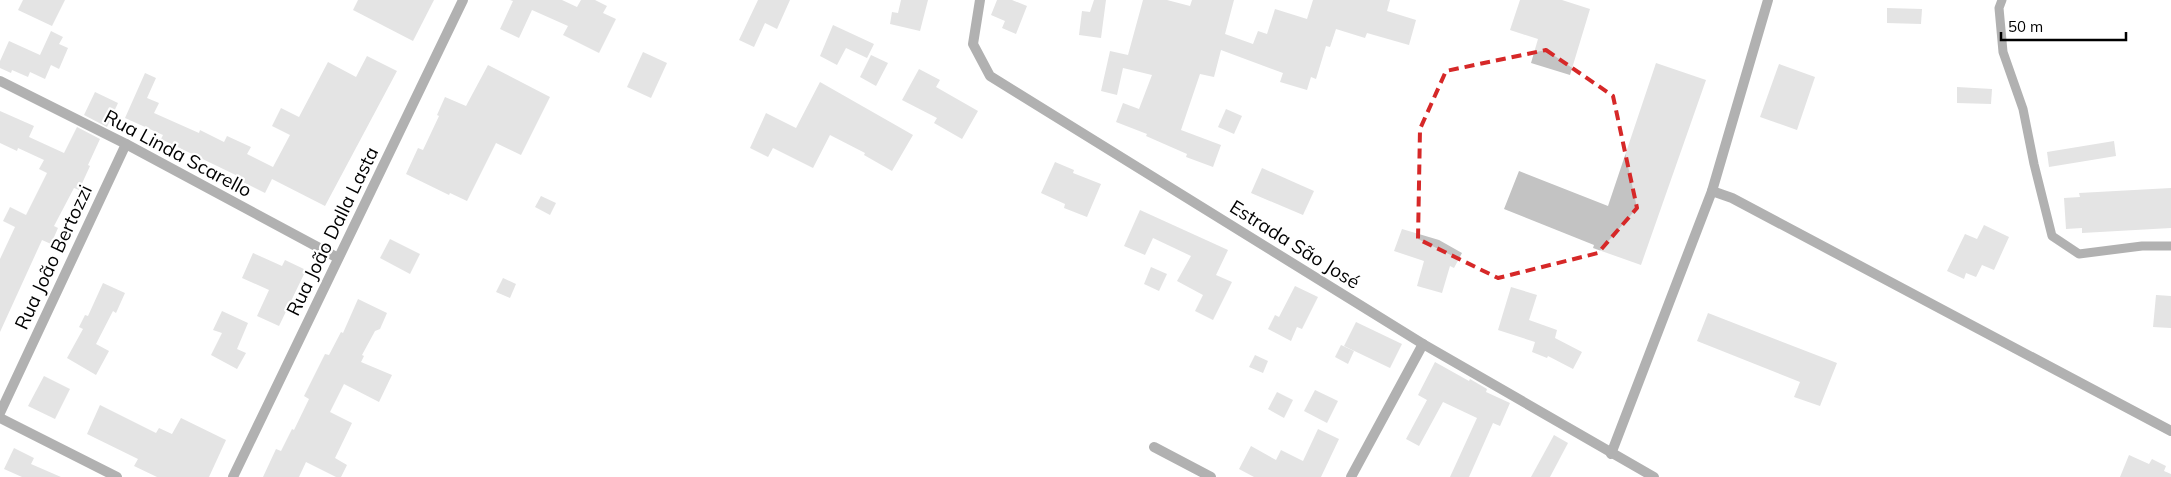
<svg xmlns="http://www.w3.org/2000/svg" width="2171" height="477" viewBox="0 0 2171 477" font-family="Mulish,sans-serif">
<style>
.building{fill:#c3c3c3}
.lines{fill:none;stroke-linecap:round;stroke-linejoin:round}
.service{stroke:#535353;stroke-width:9}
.minor{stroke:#535353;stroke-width:10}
.tertiary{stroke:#535353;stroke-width:10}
.marked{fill:none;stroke:#d62828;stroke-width:4;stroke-dasharray:10 6;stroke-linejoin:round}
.labels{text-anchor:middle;stroke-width:4.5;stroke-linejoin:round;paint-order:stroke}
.street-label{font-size:19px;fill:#000;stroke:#fff}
</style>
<rect width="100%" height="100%" fill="#fff"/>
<g class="building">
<polygon points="23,0 65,0 52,26 18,10"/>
<polygon points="358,0 434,0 413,41 353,10"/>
<polygon points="510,0 562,0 577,7 581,0 595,0 607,6 603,13 616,19 599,53 563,35 568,26 532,10 519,38 500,29 513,1"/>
<polygon points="758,0 790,0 777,29 765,23 754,47 739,40"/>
<polygon points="901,0 928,0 920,31 890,24 892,12 898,13"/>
<polygon points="997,0 1012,0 1027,6 1016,34 1002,28 1005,21 991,15"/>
<polygon points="1094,0 1106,0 1101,38 1079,35 1082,11 1090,12"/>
<polygon points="1143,0 1167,0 1190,6 1192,0 1234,0 1225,34 1253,44 1258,31 1267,34 1275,9 1307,19 1313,0 1390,0 1387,11 1416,20 1409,45 1367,33 1365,38 1336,29 1330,47 1326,46 1316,79 1311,77 1307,90 1280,82 1283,73 1221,50 1214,77 1200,74 1181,130 1221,145 1213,167 1186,157 1187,154 1146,136 1147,134 1116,122 1123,103 1139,109 1152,75 1123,68 1117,95 1101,91 1110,51 1128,55"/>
<polygon points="1520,0 1562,0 1590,9 1570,75 1531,63 1538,39 1510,30"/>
<polygon points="1887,8 1922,9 1921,24 1887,23"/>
<polygon points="833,25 874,44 867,58 846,48 837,65 820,56"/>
<polygon points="51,31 63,37 59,44 68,48 59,69 51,65 45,79 30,72 28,77 12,70 11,73 0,68 0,61 9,41 40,55"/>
<polygon points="643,52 667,63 651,98 627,87"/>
<polygon points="871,55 888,63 876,86 860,77"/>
<polygon points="367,56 397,71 325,206 272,179 265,193 243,182 244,179 161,139 163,135 125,118 145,73 156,78 147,98 159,103 154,113 199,133 200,130 224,142 227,136 251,147 247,154 273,167 290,135 272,126 281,108 299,117 328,62 356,77"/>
<polygon points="1656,63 1706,80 1641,265 1593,248 1594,245 1504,209 1519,171 1608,206"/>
<polygon points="1779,64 1815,77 1797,130 1760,117"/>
<polygon points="488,65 550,97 521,155 496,143 467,201 450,193 449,195 406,174 418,148 423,150 439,116 437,115 445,97 466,106"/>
<polygon points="919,69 940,80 936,87 978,111 962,139 934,123 937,118 902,100"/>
<polygon points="820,82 913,135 892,171 864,155 865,153 830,135 813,168 773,148 768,157 750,148 766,113 796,128"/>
<polygon points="1957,87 1992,89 1991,104 1957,103"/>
<polygon points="95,92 118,103 107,127 84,115"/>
<polygon points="1226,109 1242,116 1234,134 1218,127"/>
<polygon points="0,111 34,126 29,137 64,153 77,127 100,139 88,165 90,166 79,190 74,188 54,226 58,228 51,244 42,240 0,332 0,259 15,227 3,221 10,207 26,215 47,173 39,169 44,160 18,148 17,151 0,143"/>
<polygon points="2114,141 2116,156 2049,167 2047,152"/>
<polygon points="1055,162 1074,170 1073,173 1101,184 1087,217 1064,208 1065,204 1041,193"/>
<polygon points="1262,168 1314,191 1303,215 1251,193"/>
<polygon points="2171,188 2171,228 2082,233 2082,228 2066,229 2064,198 2080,197 2079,193"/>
<polygon points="541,196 556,203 550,215 535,207"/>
<polygon points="1140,210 1228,250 1216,275 1232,282 1213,320 1195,311 1203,295 1177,281 1191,256 1153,238 1145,255 1124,246"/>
<polygon points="1984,225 2009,237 1994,270 1982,265 1976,277 1966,273 1964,279 1947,271 1965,234 1977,239"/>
<polygon points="1402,229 1439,240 1462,253 1454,268 1450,266 1442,293 1417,286 1424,261 1394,251"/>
<polygon points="390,239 420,254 410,274 380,258"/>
<polygon points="253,253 282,266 285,260 306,270 279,326 257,316 269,290 242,278"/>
<polygon points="1151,267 1167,274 1159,291 1144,284"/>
<polygon points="503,278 516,284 510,298 496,292"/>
<polygon points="103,283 125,293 116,313 113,311 96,344 109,351 96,375 67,358 83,329 79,327 85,315 88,316"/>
<polygon points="1295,286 1318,297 1302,329 1297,327 1291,341 1268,329 1275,315 1279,317"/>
<polygon points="1511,287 1537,295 1529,320 1557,330 1555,338 1582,352 1573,369 1548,356 1547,358 1532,352 1535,342 1498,330"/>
<polygon points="2156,295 2171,296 2171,328 2153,327"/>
<polygon points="358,299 387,313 380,329 375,331 362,355 364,356 361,362 392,375 379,402 344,384 330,412 352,423 335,458 347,465 341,477 336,477 306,462 299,477 263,477 276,449 281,451 292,429 294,430 309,399 304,396 325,354 329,355 341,332 343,333"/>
<polygon points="222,311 248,323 237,349 246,353 237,369 211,355 222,333 213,330"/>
<polygon points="1708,313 1837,363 1820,406 1794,397 1800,382 1697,341"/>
<polygon points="1356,322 1402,344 1390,368 1344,346"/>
<polygon points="1341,345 1354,351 1348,364 1335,357"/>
<polygon points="1255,355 1268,361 1263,373 1249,367"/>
<polygon points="1435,362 1469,381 1470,379 1487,389 1486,392 1510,403 1500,426 1493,423 1469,477 1450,477 1477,418 1443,402 1419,446 1406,439 1427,400 1418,395"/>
<polygon points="44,376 70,389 55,419 28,406"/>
<polygon points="1315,390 1338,401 1327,423 1304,411"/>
<polygon points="1277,392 1293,400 1284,418 1268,409"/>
<polygon points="100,405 156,433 159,428 172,434 181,418 226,440 209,477 157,477 134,466 138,459 87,434"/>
<polygon points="1318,429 1339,439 1321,477 1254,477 1239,469 1251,446 1276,460 1281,450 1303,461"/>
<polygon points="1554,435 1568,443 1550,477 1531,477"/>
<polygon points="14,448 34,458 31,464 61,477 22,477 4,469"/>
<polygon points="2129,455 2149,464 2152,459 2166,466 2164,471 2171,474 2171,477 2120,477"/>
</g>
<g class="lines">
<polyline class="service" points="2002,0 1999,8 2003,52 2023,109 2034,164 2052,236 2079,254 2142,246 2171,246"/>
<g class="minor">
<polyline points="0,81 126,144 338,258"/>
<polyline points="1712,191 1732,198 2171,431"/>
<polyline points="0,413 126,144"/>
<polyline points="0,418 117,477"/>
<polyline points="1154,447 1211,477"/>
<polyline points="1611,454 1712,191 1768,0"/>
<polyline points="233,477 463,0"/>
<polyline points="1351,477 1423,344"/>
</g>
<polyline class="tertiary" points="980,0 973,44 990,76 1423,344 1654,477"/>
</g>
<path d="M0 0H2171V477H0ZM1546 50 1613 96 1637 208 1598 253 1498 278 1418 239 1420 129 1446 71Z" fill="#fff" fill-opacity=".55" fill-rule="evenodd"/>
<path class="marked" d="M1546 50 1613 96 1637 208 1598 253 1498 278 1418 239 1420 129 1446 71Z"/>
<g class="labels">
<g class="street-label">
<text transform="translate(178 153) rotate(28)" y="7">Rua Linda Scarello</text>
<text transform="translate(332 231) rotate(-64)" y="7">Rua João Dalla Lasta</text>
<text transform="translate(1295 244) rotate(32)" y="7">Estrada São José</text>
<text transform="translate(53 257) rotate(-65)" y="7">Rua João Bertozzi</text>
</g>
</g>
<path d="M2001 32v8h125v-8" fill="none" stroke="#000000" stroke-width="2.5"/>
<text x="2008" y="32" font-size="15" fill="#000000" stroke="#ffffff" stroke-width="4" paint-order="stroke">50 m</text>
</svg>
